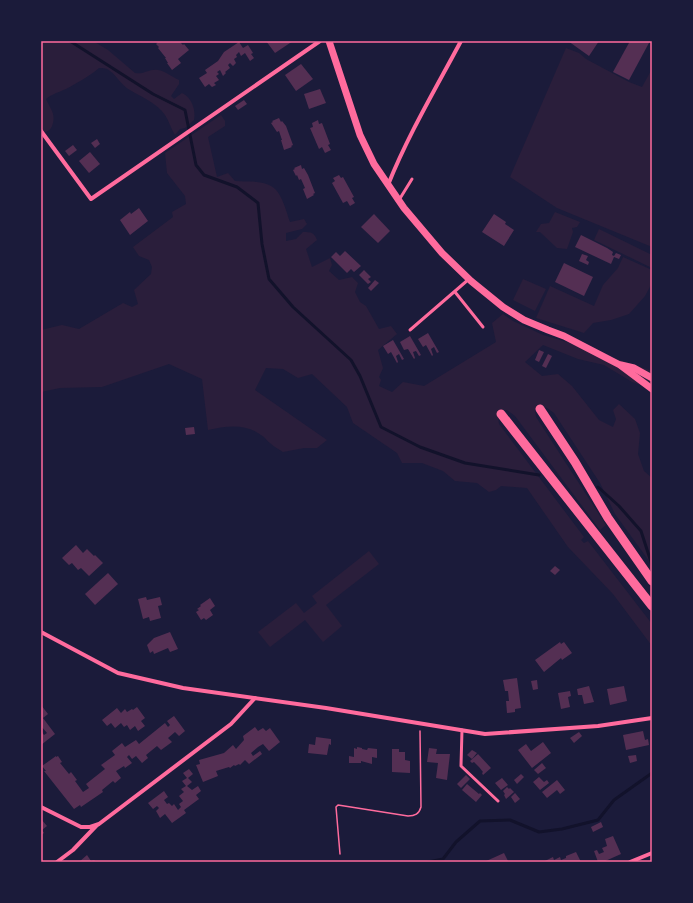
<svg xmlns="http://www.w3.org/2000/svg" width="693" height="903" viewBox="0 0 693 903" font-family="Ubuntu,sans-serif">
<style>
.green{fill:#2a1e3b}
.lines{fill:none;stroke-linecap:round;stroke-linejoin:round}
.stream{stroke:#12122b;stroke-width:3}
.building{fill:#542f53}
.path{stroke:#ff6b9d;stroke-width:1.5}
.service{stroke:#ff6b9d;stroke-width:3}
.minor{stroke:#ff6b9d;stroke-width:4}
.tertiary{stroke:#ff6b9d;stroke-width:7}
.trunk{stroke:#ff6b9d;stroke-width:9}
.neatline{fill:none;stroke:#ff6b9d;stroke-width:1.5}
</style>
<rect width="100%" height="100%" fill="#1b1b3a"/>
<g class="green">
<path d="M41 41H93L108 50 135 73C143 75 150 68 158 70 165 71 172 77 179 80V84L171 96 174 99 182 93C192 97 196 111 194 120L185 128 180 129 175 135C171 129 169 121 165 115 157 103 143 98 130 90 122 86 117 76 110 71 107 68 103 68 99 68 90 76 77 83 66 89 59 92 52 94 46 99 48 103 50 107 52 111 56 119 52 136 41 131Z"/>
<polygon points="566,48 579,53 586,59 629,82 642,87 652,69 652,247 557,208 510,177"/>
<path d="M221 115 225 121V126L208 137 217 177 228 173 235 181C245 182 261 180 271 186 282 192 286 211 290 222L304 219 307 224 302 229 286 233V241L296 239 303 232C311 232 314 232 317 240L306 249 312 267 330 258 332 265 329 271 339 280 352 277 358 283 355 292 360 302 366 306 379 329 391 326 397 334 378 350 383 368 379 377 381 380 379 386 392 392 403 382 424 386 496 342 492 323 503 314 513 321 543 335 570 343 652 371V389L632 382 604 365 578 359 543 345 525 362 542 376 558 374 572 386 599 420 613 427 616 419 613 410 619 404 635 419 640 433 638 454 644 471 652 478V565L615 514 600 483 554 413 547 408 541 406 535 410 536 417 606 525 600 530 515 416 507 410 500 411 498 417 499 424 584 537 581 540 584 543 588 541 652 624V646L613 594 568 547 527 488 501 486 496 490 489 492 477 483 455 481 443 471 422 463H402L397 453 353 423 347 407 312 374 298 378 283 369 266 368 255 390 327 440 317 448H304L283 452C279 449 274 447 270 443 267 441 265 437 261 435 245 423 226 426 208 430L202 379 169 364 102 387 60 388 41 392V330L62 325 79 329 123 303 132 307 138 304 134 290 151 274 152 267 149 260 139 256 133 247 173 217 172 212 186 204 185 196 167 173 165 153Z"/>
<polygon points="555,212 580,222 577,227 572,228 573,232 567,249 557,248 540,232 536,232 541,224 549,223"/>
<polygon points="599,229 652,255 652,268 594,240"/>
<polygon points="623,257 652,270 652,283 645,296 629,314 611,320 593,323 584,333 536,318 550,286 594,306 603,285 618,268"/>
<polygon points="523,279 546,289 535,311 513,300"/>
<polygon points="369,551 379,564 326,605 342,626 323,642 305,620 270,647 258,632 296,603 304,613 317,603 312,596"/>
</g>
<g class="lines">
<g class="stream">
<polyline points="70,41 153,94 185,110 196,165 204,175 237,187 258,203 262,244 269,279 293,307 351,360 360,376 381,427 420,447 465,463 539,475"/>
<polyline points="598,487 619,506 641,531 652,565"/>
<polyline points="428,862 443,859 456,842 480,821 510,820 539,832 562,829 598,820 614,800 652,773"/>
</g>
</g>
<g class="building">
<polygon points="159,41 179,41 183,45 184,44 189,50 178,59 181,63 172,70 167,63 168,63 165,58 166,58 158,48 159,47 156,44"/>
<polygon points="266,41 293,41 275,53"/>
<polygon points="568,41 599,41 589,56"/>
<polygon points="630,41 650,41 629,80 613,72"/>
<polygon points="239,42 243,48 248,45 253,53 251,54 254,58 250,61 245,53 241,56 239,52 236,55 237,57 234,59 236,63 233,66 230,63 228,65 230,68 225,72 226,73 223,76 220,70 217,72 219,74 216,76 219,80 214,83 216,85 212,87 209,84 205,87 199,78 207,73 205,70 218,61 224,52"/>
<polygon points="301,64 313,79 296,91 285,75"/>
<polygon points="320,89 326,103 309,109 304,94"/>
<polygon points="244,100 247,104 238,110 235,106"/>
<polygon points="279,118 281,122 282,121 286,126 293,145 291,146 292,147 284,150 281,140 282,140 279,131 277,132 271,123 273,122 272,121"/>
<polygon points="318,120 319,124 322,123 330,144 328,145 331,150 325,153 322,147 319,149 310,128 313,127 312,123"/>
<polygon points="97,139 100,144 95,148 91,143"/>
<polygon points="73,145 77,150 69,156 65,151"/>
<polygon points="90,152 100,164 89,173 79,161"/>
<polygon points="301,165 302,169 304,168 308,175 315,193 313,194 314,195 307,199 303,189 305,188 301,179 299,180 297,175 296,176 293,170 295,169 294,168"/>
<polygon points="339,175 341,178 343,177 354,197 352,198 355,203 350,206 347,201 343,203 332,183 335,181 333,178"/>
<polygon points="139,208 148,221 130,235 120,220 130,212 131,214"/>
<polygon points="374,214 390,231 378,243 361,227"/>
<polygon points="494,214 506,222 505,224 514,230 504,246 482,232"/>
<polygon points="581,235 607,248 613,252 612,255 614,256 616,253 621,255 619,259 614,257 611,264 575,247"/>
<polygon points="345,251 361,266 354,272 351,269 347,273 331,257 336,252 340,256"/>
<polygon points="582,254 588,256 586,260 589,262 588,265 579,261"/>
<polygon points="564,263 593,277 584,296 555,282"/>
<polygon points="364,270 371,277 368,279 371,282 368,284 359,275"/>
<polygon points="375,280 379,283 371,291 368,288"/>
<polygon points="428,333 439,352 437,353 434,347 431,349 433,355 432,356 426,345 423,347 418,339"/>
<polygon points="410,336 421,355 419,356 416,351 413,352 415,358 414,359 408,349 404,350 400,342"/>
<polygon points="393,340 404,359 402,360 399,354 396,356 398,362 397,363 391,352 388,354 383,346"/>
<polygon points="539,350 544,352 539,362 535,360"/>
<polygon points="548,354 552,356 546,368 542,366"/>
<polygon points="194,427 195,434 186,435 185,428"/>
<polygon points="76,545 83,553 87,549 94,556 95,555 103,563 89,576 81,568 78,570 72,563 69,565 62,558"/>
<polygon points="555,566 560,570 555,575 550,571"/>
<polygon points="108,573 118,584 95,605 85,594"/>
<polygon points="146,597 147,600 160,597 162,605 158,606 161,618 150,621 149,617 143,619 138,599"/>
<polygon points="210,598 215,606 210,610 213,615 206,620 204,618 201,620 196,612 199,610 197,609 201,606 200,605"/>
<polygon points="170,632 178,649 170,652 168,648 154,654 153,651 150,653 147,645 154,638"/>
<polygon points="560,642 561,644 564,642 572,653 562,660 561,658 544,672 535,660"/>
<polygon points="517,678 521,708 515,709 515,712 507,713 506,701 509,701 508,691 505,691 503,680"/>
<polygon points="537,680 538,689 533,690 531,681"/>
<polygon points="589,686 594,702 584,704 582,695 578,695 577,689"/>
<polygon points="624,686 627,701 610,705 607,689"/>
<polygon points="570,691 571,696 568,697 570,707 561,709 558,693"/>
<polygon points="41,705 48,714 43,718 55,734 41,745 41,731 44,735 47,733 41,726"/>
<polygon points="137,707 145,718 141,721 145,726 138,731 135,726 130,730 127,725 124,727 121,723 115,728 111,723 107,726 102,720 117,708 121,713 125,709 127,712 132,709 133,710"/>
<polygon points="174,716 185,731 179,736 175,732 168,738 172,742 161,750 157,746 146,755 148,758 142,763 136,756 132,759 129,755 127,757 132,763 125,768 124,766 116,771 121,778 115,783 113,781 102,790 103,792 81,807 80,805 74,809 44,771 46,771 42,766 56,756 56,757 58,756 62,762 60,763 69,774 71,772 77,780 75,781 83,792 89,788 86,784 105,769 101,765 115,755 112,751 122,743 125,747 136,740 139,744 165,723 168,727 170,725 167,721"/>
<polygon points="255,727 258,731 263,728 266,731 270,728 280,742 269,751 263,744 258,747 251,753 253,756 260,751 262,754 249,764 245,760 240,765 239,764 235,766 234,765 230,768 229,767 216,771 218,776 203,782 196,765 200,764 199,760 224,753 233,745 236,749 244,740 243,736"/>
<polygon points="643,731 645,740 648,739 649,745 626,750 623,735"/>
<polygon points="579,732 582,736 574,743 570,738"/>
<polygon points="316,737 331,739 331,745 329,744 327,755 308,753 309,744 315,745"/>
<polygon points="543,742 551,753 532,768 518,750 526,744 531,751"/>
<polygon points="357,747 362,748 362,749 367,750 368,748 377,749 377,758 372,757 372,764 361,761 361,763 349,763 349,756 354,757 354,748 357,749"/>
<polygon points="429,748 437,749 436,754 450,754 447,780 436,778 438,763 427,762"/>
<polygon points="392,749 399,749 399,752 405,752 405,760 410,761 410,773 392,772"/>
<polygon points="472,750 477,753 472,759 467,755"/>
<polygon points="478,754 491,768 483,775 482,773 483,772 479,767 474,762 472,763 470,761"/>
<polygon points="636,755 637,761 630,763 628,756"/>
<polygon points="542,763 546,768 538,774 534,770"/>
<polygon points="189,769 193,774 188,778 192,782 187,786 192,790 198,786 201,791 196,795 199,799 184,810 186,813 172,823 165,814 160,818 156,811 159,808 157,806 153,809 148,803 164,791 168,797 164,800 167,804 169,803 172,806 174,804 178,810 181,807 179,804 183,801 179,796 184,792 181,789 186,786 182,781 187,778 183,773"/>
<polygon points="521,774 524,777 517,784 514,780"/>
<polygon points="466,775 470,779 461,788 457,784"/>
<polygon points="539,777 544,782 547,780 549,783 540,790 533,782"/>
<polygon points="502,778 508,785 501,790 495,783"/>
<polygon points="557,780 565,790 560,794 557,790 547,798 542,792"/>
<polygon points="467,784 479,794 480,793 482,795 476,802 462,790"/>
<polygon points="507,787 509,789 510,788 514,792 506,799 504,795 505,794 503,791"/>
<polygon points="515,793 520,799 515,803 511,797"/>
<polygon points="41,819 47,826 42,830 44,833 41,835"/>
<polygon points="601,822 603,827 593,832 591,827"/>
<polygon points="613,836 621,854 603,862 598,862 594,851 597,850 599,854 604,852 602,848 607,846 605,839"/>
<polygon points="576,852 581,862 546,862 545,861 553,857 554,860 560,857 561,860 566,858 566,856"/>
<polygon points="504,853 508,861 505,862 484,862"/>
<polygon points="87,855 91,861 94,860 96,862 79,862"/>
</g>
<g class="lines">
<path class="path" d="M340 854 336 807 338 805 408 816C415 816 419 814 421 807L420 731"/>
<g class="service">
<polyline points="399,200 412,179"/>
<polyline points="455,292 483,327"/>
<polyline points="410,330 469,279"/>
<polyline points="462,730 461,766 498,801"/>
</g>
<g class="minor">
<polyline points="41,131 91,199 320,41"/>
<path d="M388 185C408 135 436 88 461 41"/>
<polyline points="41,632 118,673 183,688 326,708 485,734 598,726 652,718"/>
<polyline points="41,807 81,827 90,827 99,824 231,724 255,698"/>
<polyline points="57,862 73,850 97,825"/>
<polyline points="630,862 652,853"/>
</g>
<g class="tertiary">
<polyline points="329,41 360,135 374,164 404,208 442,253 471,281 503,307 524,320 548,330 564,336 620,365 652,389"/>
<polyline points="621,365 634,368 652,378"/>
</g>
<g class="trunk">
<polyline points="540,409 575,462 608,518 652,581"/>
<polyline points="501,414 652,606"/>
</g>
</g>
<rect width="693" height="903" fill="none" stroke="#1b1b3a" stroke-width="84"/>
<rect x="42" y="42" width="609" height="819" class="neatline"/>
</svg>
